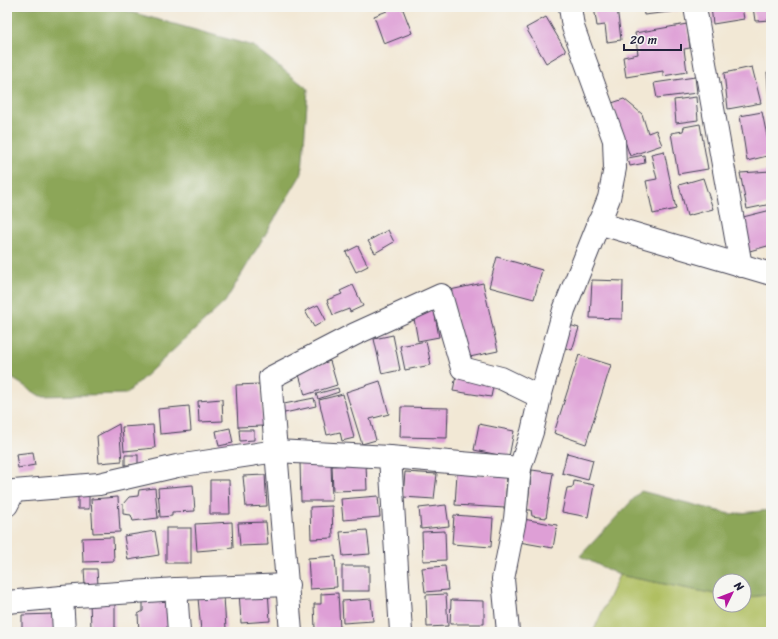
<svg xmlns="http://www.w3.org/2000/svg" width="778" height="639" viewBox="0 0 778 639" font-family="Sriracha,sans-serif">
<style>
.green{fill:#b0bf62;stroke:#69704e}
.forest{fill:#8ca658;stroke:#57644a}
.building{fill:#de9fd6}
.lines{fill:none;stroke-linecap:round;stroke-linejoin:round}
.minor-casing{stroke:#414052;stroke-width:24}
.minor{stroke:#fff;stroke-width:22}
</style>
<rect width="100%" height="100%" fill="#f6f6f2"/>
<filter id="ink" filterUnits="userSpaceOnUse"><feTurbulence type="fractalNoise" baseFrequency=".025" numOctaves="2"/><feDisplacementMap in="SourceGraphic" scale="8" xChannelSelector="R" yChannelSelector="G"/><feConvolveMatrix kernelMatrix="1 2 1 2 8 2 1 2 1" color-interpolation-filters="sRGB"/></filter>
<filter id="wash" filterUnits="userSpaceOnUse"><feTurbulence type="fractalNoise" baseFrequency=".012" numOctaves="4" result="noise"/><feDisplacementMap in="SourceGraphic" scale="16" xChannelSelector="R" yChannelSelector="G"/><feGaussianBlur stdDeviation="0.9" result="paint"/><feColorMatrix in="noise" values="0 0 0 0 0 0 0 0 0 0 0 0 0 0 0 0 0 1.4 0 .05"/><feComposite in="paint" operator="in"/></filter>
<g filter="url(#wash)">
<rect width="100%" height="100%" fill="#f2e8d5"/>
<polygon class="green" points="619,575 720,595 720,605 744,605 744,598 771,594 771,632 593,632"/>
<g class="forest">
<polygon points="7,7 113,7 253,46 308,89 302,173 225,302 126,394 40,396 7,375"/>
<polygon points="641,491 730,514 771,510 771,594 744,598 744,581 720,581 720,595 619,575 580,556"/>
</g>
<g id="blocks">
<g class="building">
<polygon points="385,7 402,7 412,33 384,44 374,16 387,11"/>
<polygon points="594,7 617,7 621,40 607,42 605,25 597,26"/>
<polygon points="643,7 677,7 678,11 644,15"/>
<polygon points="711,7 742,7 744,19 713,24"/>
<polygon points="753,7 771,7 771,20 755,21"/>
<polygon points="546,17 566,51 546,63 526,28"/>
<polygon points="687,24 690,48 684,49 687,72 663,76 663,71 626,77 623,57 638,54 635,33"/>
<polygon points="752,67 761,103 728,109 724,73"/>
<polygon points="771,71 771,101 769,101 767,72"/>
<polygon points="695,77 697,93 657,98 654,83"/>
<polygon points="696,97 698,120 676,123 674,100"/>
<polygon points="624,99 642,114 648,133 656,130 662,145 630,156 612,103"/>
<polygon points="762,112 771,155 747,161 740,116"/>
<polygon points="700,124 708,169 678,174 671,133 683,131 684,127"/>
<polygon points="664,151 676,209 653,214 646,181 657,179 651,154"/>
<polygon points="644,155 645,163 630,166 628,158"/>
<polygon points="771,171 771,204 747,209 740,173"/>
<polygon points="703,178 713,209 687,216 679,185"/>
<polygon points="771,210 771,245 746,252 743,217"/>
<polygon points="388,230 394,242 375,253 368,241"/>
<polygon points="358,246 368,266 356,272 346,252"/>
<polygon points="497,257 542,270 534,299 489,287"/>
<polygon points="592,280 623,281 622,319 590,318"/>
<polygon points="483,283 498,351 465,358 450,290"/>
<polygon points="353,285 363,306 350,312 349,309 333,315 327,300 342,294 340,291"/>
<polygon points="318,305 326,320 314,327 305,311"/>
<polygon points="434,310 439,337 418,341 413,313"/>
<polygon points="566,324 579,328 572,350 559,346"/>
<polygon points="393,335 400,370 382,374 374,339"/>
<polygon points="426,341 431,365 405,370 400,346"/>
<polygon points="579,355 611,365 586,444 554,433"/>
<polygon points="330,361 337,385 305,395 298,371"/>
<polygon points="456,375 494,382 491,397 453,391"/>
<polygon points="380,381 389,414 370,419 376,440 362,444 346,392"/>
<polygon points="260,384 263,426 238,427 236,385"/>
<polygon points="338,388 339,392 318,399 316,394"/>
<polygon points="343,394 354,438 342,441 340,432 327,435 319,400"/>
<polygon points="314,398 316,406 280,414 279,405"/>
<polygon points="222,399 223,421 199,422 198,401"/>
<polygon points="189,406 191,431 160,434 158,409"/>
<polygon points="401,407 448,408 447,438 400,437"/>
<polygon points="119,424 122,461 99,463 97,436"/>
<polygon points="479,424 514,431 509,457 474,450"/>
<polygon points="153,425 155,448 124,451 122,427"/>
<polygon points="230,428 233,443 219,446 216,431"/>
<polygon points="239,430 254,430 254,440 240,441"/>
<polygon points="33,452 35,465 18,468 16,454"/>
<polygon points="567,453 593,460 588,480 562,473"/>
<rect x="125" y="455" width="13" height="10"/>
<polygon points="300,462 331,462 332,501 301,501"/>
<polygon points="366,464 367,490 333,491 332,466"/>
<polygon points="532,470 553,473 546,518 532,516 531,510 527,510"/>
<polygon points="405,472 437,474 434,499 403,497"/>
<polygon points="457,473 507,476 505,508 455,505"/>
<polygon points="265,475 267,506 246,507 243,476"/>
<polygon points="210,480 229,480 230,514 210,514"/>
<polygon points="574,481 594,485 588,517 562,512 567,488 573,487"/>
<polygon points="193,485 195,511 172,512 172,516 160,517 158,488"/>
<polygon points="155,488 158,518 133,521 131,515 123,514 123,504 129,497 138,496 139,490"/>
<rect x="78" y="495" width="11" height="14"/>
<polygon points="378,496 380,517 343,520 341,499"/>
<polygon points="118,497 120,532 93,533 91,499"/>
<polygon points="446,505 449,526 421,529 419,508"/>
<polygon points="332,506 333,538 311,539 310,507"/>
<polygon points="454,515 493,518 491,547 452,544"/>
<polygon points="523,519 557,525 553,548 519,542"/>
<polygon points="232,522 233,548 197,551 195,524"/>
<polygon points="266,522 268,545 240,546 238,523"/>
<rect x="166" y="528" width="25" height="35"/>
<polygon points="367,530 370,554 343,556 340,532"/>
<polygon points="155,531 159,555 128,560 124,536"/>
<polygon points="445,531 446,560 423,561 422,532"/>
<polygon points="113,537 114,561 83,562 82,538"/>
<polygon points="335,556 337,587 310,589 308,558"/>
<rect x="342" y="566" width="27" height="25"/>
<polygon points="445,566 448,590 425,592 422,568"/>
<polygon points="84,569 97,569 98,585 85,585"/>
<polygon points="268,590 270,621 241,623 239,591"/>
<polygon points="338,593 340,629 315,629 314,604 321,604 321,594"/>
<polygon points="446,594 448,626 427,627 426,595"/>
<polygon points="143,596 168,596 168,632 139,632 138,614 143,611"/>
<polygon points="224,596 226,629 201,631 198,598"/>
<polygon points="371,599 373,621 343,623 342,601"/>
<polygon points="451,600 484,601 484,624 450,624"/>
<polygon points="90,602 115,602 115,632 73,632 73,628 91,628"/>
<polygon points="53,614 54,632 22,632 22,615"/>
</g>
</g>
</g>
<g filter="url(#ink)">
<use href="#blocks" fill-opacity="0" stroke="#414052" stroke-width="1"/>
<g class="lines">
<defs>
<g id="minor">
<polyline points="695,7 741,266"/>
<polyline points="598,223 771,274"/>
<polyline points="390,457 401,632"/>
<polyline points="7,505 14,491 99,484 177,466 276,451 390,457 520,468"/>
<polyline points="176,589 179,632"/>
<polyline points="62,597 64,632"/>
<polyline points="7,602 62,597 176,589 288,585"/>
<polyline points="291,632 270,378 355,334 441,295 462,368 501,378 540,397"/>
<polyline points="508,632 503,579 515,519 520,468 532,432 540,397 564,310 609,198 615,168 614,140 573,27 570,7"/>
</g>
</defs>
<use href="#minor" class="minor-casing"/>
<use href="#minor" class="minor"/>
</g>
</g>
<rect width="778" height="639" fill="none" stroke="#f6f6f2" stroke-width="24"/>
<g transform="translate(732 593) rotate(47)"><circle r="19" fill="#f6f6f2" stroke="#a1a1a9"/>
<path d="M0-3L7 15L0 10L-7 15Z" fill="#b5179e"/>
<text y="-6" font-size="11" font-weight="bold" text-anchor="middle" fill="#22223b">N</text>
</g>
<path d="M624 44v6h57v-6" fill="none" stroke="#22223b" stroke-width="2"/>
<text x="630" y="44" font-size="12" fill="#22223b" stroke="#f6f6f2" stroke-width="3" paint-order="stroke">20 m</text>
</svg>
